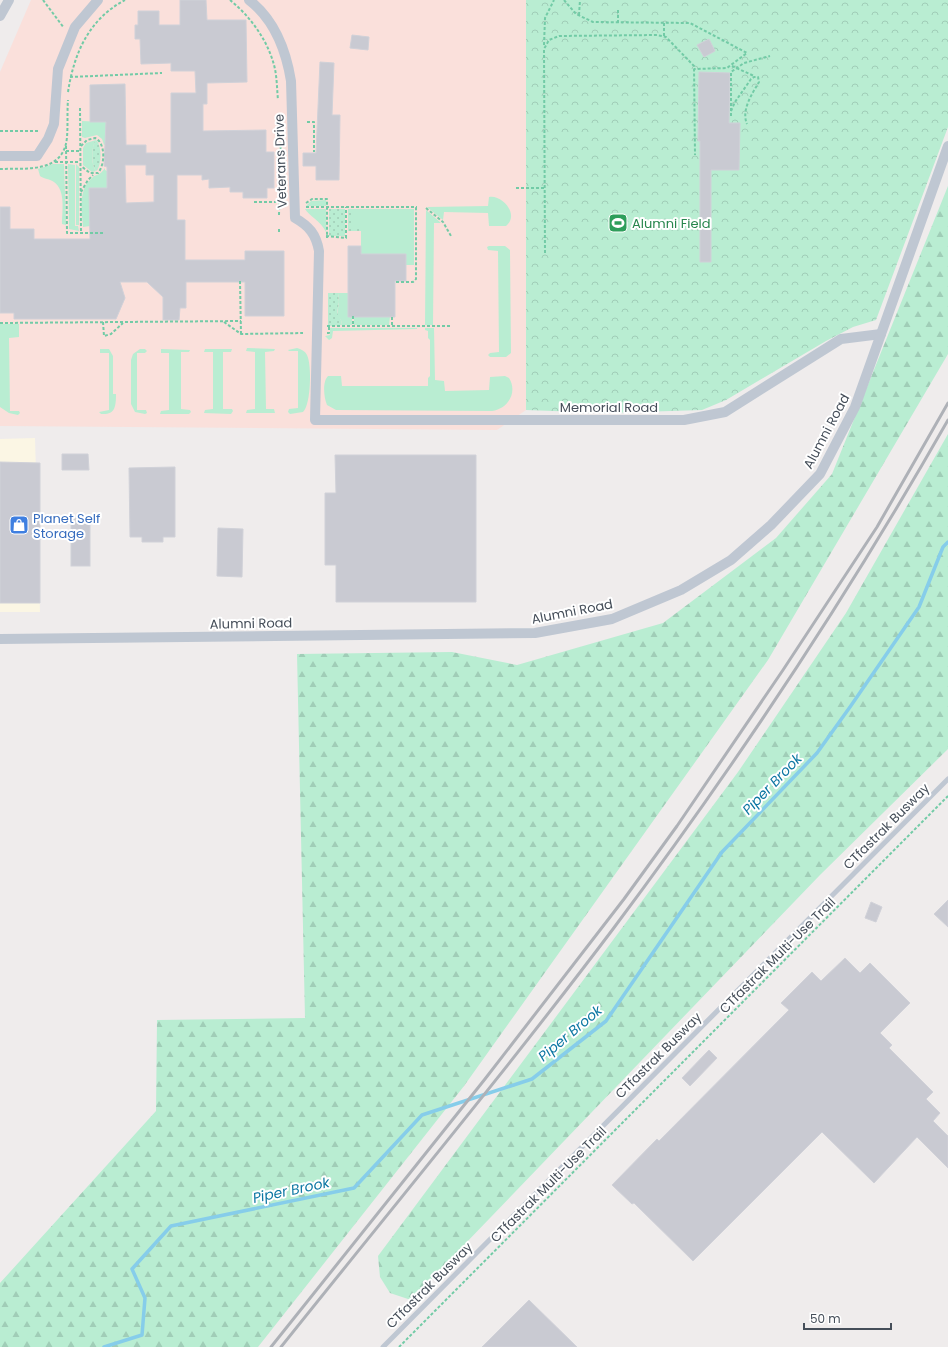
<svg xmlns="http://www.w3.org/2000/svg" width="948" height="1347" viewBox="0 0 948 1347" font-family="Poppins,sans-serif">
<style>
.commercial{fill:#fbf6e4}
.medical{fill:#fae0db}
.grass{fill:#b9edd2}
.forest{fill:url(#forest-firs)}
.park{fill:url(#park-crowns)}
.garden{fill:url(#garden-dots)}
.lines{fill:none;stroke-linecap:round;stroke-linejoin:round}
.stream{stroke:#86cdea;stroke-width:3.5}
.building{fill:#c9cad2;stroke:#d0d1d8;fill-rule:evenodd}
.path{stroke:#72cba6;stroke-width:2;stroke-dasharray:3 2;stroke-linecap:butt}
.lane{stroke:#bfc7d2;stroke-width:5}
.street{stroke:#bfc7d2;stroke-width:10}
.rail{stroke:#aeb1b7;stroke-width:3}
.labels{text-anchor:middle;stroke-width:4;stroke-linejoin:round;paint-order:stroke}
.street-label{font-size:13px;fill:#454e59;stroke:#fff}
.leisure-label{font-size:13px;fill:#27864d;stroke:#fff;text-anchor:start}
.shop-label{font-size:13px;fill:#366cbe;stroke:#fff;text-anchor:start}
.water-label{font-size:14px;font-style:italic;fill:#0d77a3;stroke:#fff}
</style>
<defs>
<pattern id="forest-firs" width="22" height="20" patternUnits="userSpaceOnUse"><rect width="22" height="20" fill="#b9edd2"/><path d="M5 1l3.5 6h-7zM16 11l3.5 6h-7z" fill="#a0cdb7"/></pattern>
<pattern id="park-crowns" width="20" height="18" patternUnits="userSpaceOnUse"><rect width="20" height="18" fill="#b9edd2"/><path d="M2 6a3 3 0 1 1 6 0M12 15a3 3 0 1 1 6 0" fill="none" stroke="#a0cdb7"/></pattern>
<pattern id="garden-dots" width="8" height="8" patternUnits="userSpaceOnUse"><rect width="8" height="8" fill="#b9edd2"/><path d="M2 2h.1M6 6h.1" fill="none" stroke="#a0cdb7" stroke-width="1.8" stroke-linecap="round"/></pattern>
</defs>
<rect width="100%" height="100%" fill="#efecec"/>
<polygon class="commercial" points="35,438 40,612 0,612 0,439"/>
<polygon class="medical" points="31,0 526,0 526,410 497,430 0,426 0,72"/>
<g class="grass">
<polygon points="82,121 106,122 106,144 104,145 102,139 97,135 85,138 82,137"/>
<path d="M96 140C91 147 91 165 96 171L92 172 83 165V148L86 143Z"/>
<path d="M53 164H64L66 225 62 224C62 211 66 191 54 182 50 179 44 179 40 176L38 169Z"/>
<polygon points="68,164 75,165 75,226 78,226 79,231 69,229"/>
<polygon points="76,164 79,167 79,225 76,225"/>
<path d="M105 168V170L107 171V188L89 189 90 226 83 227C82 210 78 191 91 179 96 173 99 177 105 168Z"/>
<path d="M489 197C502 194 520 215 506 226H489L488 213 444 212 443 220 427 207 488 206Z"/>
<polygon points="326,200 326,206 306,206 311,201"/>
<path d="M305 209H326V232C321 221 309 216 305 209Z"/>
<polygon points="351,209 414,209 414,265 406,265 406,254 361,254 361,228 351,228"/>
<polygon points="426,210 441,223 434,223 433,325 425,325"/>
<polygon points="489,246 505,246 510,250 511,353 506,357 490,357 488,355 490,353 499,352 498,251 488,250 487,247"/>
<polygon points="338,293 348,293 348,316 352,317 352,325 342,325 341,320 337,315 339,302"/>
<polygon points="354,317 390,317 389,325 354,325"/>
<polygon points="0,324 19,324 19,337 9,338 10,411 19,411 20,413 18,415 9,413 0,407"/>
<polygon points="330,328 417,328 417,329 333,331 332,338 329,340 325,336 330,335"/>
<path d="M425 328H434L435 380 444 381 445 391 489 390 490 377 505 376 509 378C518 392 508 409 492 411L336 410 327 405C324 398 322 382 328 376H341L342 386H428V378L430 376V340L428 338V331L425 330Z"/>
<polygon points="247,348 275,349 274,351 265,352 266,409 274,409 275,413 246,413 247,410 255,409 255,352 246,351"/>
<path d="M297 348C301 349 305 351 307 355 312 365 311 405 303 412L290 414 288 412 289 409 298 408V351H289L288 350Z"/>
<path d="M100 349H109L113 356V394H116C116 407 115 415 101 414L99 412 109 410V353H100Z"/>
<polygon points="140,349 145,349 147,351 145,353 137,353 137,410 146,410 147,413 145,414 135,412 131,404 131,360 133,354"/>
<polygon points="161,349 190,350 189,352 181,352 181,409 190,410 191,412 189,414 160,414 161,411 169,410 169,353 161,353"/>
<polygon points="205,349 232,349 231,352 223,352 223,409 232,409 233,411 231,414 204,413 205,410 213,409 213,352 204,352"/>
</g>
<g class="forest">
<polygon points="948,186 948,354 768,660 464,1086 258,1347 0,1347 0,1283 156,1111 157,1020 305,1018 297,654 452,652 517,665 663,623 776,538 832,474"/>
<polygon points="948,434 948,749 820,875 411,1300 390,1293 380,1277 378,1256 738,772 846,613"/>
</g>
<polygon class="park" points="526,0 948,0 948,127 876,320 853,327 826,341 726,400 702,410 607,413 526,410"/>
<g class="garden">
<path d="M96 140C102 145 102 166 96 171 91 165 91 146 96 140Z"/>
<rect x="329" y="209" width="16" height="27"/>
<polygon points="348,209 351,209 351,228 361,228 361,231 348,231"/>
<polygon points="328,293 338,293 339,302 337,313 341,320 342,325 328,326"/>
</g>
<g class="lines">
<polyline class="stream" points="104,1347 142,1335 145,1298 132,1269 171,1226 354,1188 422,1115 532,1079 606,1021 722,852 817,753 850,707 919,607 943,547 948,542"/>
</g>
<g class="building">
<path d="M180 0H206L207 20H246L247 82 207 83V104H203V131L266 130V152H274V188H267V198H243V192H230V187L209 188V179L202 180V175H177V220H185V260H245V251H284V316H245V282H186V308H180L179 320H163V297L147 282H120L125 298 116 319H14V313H0V207H10V229H34V239H90L89 188H107V167L104 166 106 122H90V85L125 84 126 145H146V153H171V93H196L195 71H171V63L141 64 140 39H135V25H138V11H159V25H180ZM125 165H146V175H154V202L126 203Z"/>
<polygon points="352,35 369,37 368,50 350,48"/>
<polygon points="709,39 715,51 704,57 697,45"/>
<polygon points="320,62 334,63 332,115 340,115 339,180 316,180 316,166 303,166 303,153 316,153"/>
<polygon points="699,72 730,73 729,123 740,123 739,170 711,170 711,262 700,262 700,141 698,141"/>
<polygon points="348,246 361,246 361,254 406,254 406,281 395,281 395,317 348,317"/>
<polygon points="62,454 88,454 89,470 62,470"/>
<polygon points="335,455 476,455 476,602 336,602 336,565 325,565 325,493 336,493"/>
<polygon points="0,462 40,463 40,603 0,603"/>
<polygon points="175,467 175,537 163,537 163,542 142,542 142,537 130,537 129,468"/>
<rect x="71" y="518" width="19" height="48"/>
<polygon points="218,528 243,529 242,577 217,576"/>
<polygon points="948,900 948,927 934,914"/>
<polygon points="871,902 882,907 876,922 865,918"/>
<polygon points="845,958 860,973 870,963 910,1003 880,1033 892,1045 889,1048 933,1092 926,1099 940,1113 933,1121 948,1136 948,1168 917,1137 874,1183 822,1132 693,1261 634,1203 632,1204 612,1185 657,1139 659,1141 789,1010 781,1003 812,972 821,981"/>
<polygon points="709,1050 717,1058 690,1086 682,1078"/>
<polygon points="529,1300 577,1347 482,1347"/>
</g>
<g class="lines">
<g class="path">
<polyline points="43,0 64,28"/>
<path d="M230 0C251 17 269 42 275 69 277 79 277 90 278 100"/>
<polyline points="564,0 576,14 593,22 690,23 747,53 727,68 694,69"/>
<polyline points="618,10 618,23"/>
<polyline points="579,15 580,0"/>
<polyline points="664,36 664,23"/>
<polyline points="544,45 545,18 554,0"/>
<polyline points="732,66 754,76"/>
<polyline points="70,77 162,73"/>
<path d="M68 92C74 53 89 19 125 0"/>
<polyline points="80,108 81,233"/>
<path d="M731 111 735 102 751 79 754 77H758L759 82C752 94 741 110 747 124"/>
<polyline points="731,116 731,72 744,63 770,56"/>
<polyline points="307,122 314,122 314,152"/>
<polyline points="0,131 40,131"/>
<polyline points="66,146 67,233 103,233"/>
<path d="M81 146 87 140 95 138C106 143 105 165 98 173H90L81 166"/>
<polyline points="66,151 80,151"/>
<polyline points="55,162 80,162"/>
<path d="M0 169C26 168 64 174 67 137 68 125 67 112 68 100"/>
<polyline points="516,188 545,188"/>
<polyline points="81,192 88,180 93,175"/>
<polyline points="254,202 285,202"/>
<polyline points="306,203 312,199 327,199 327,238"/>
<polyline points="306,207 417,207"/>
<polyline points="426,208 443,222 451,236"/>
<polyline points="279,215 281,132"/>
<polyline points="279,229 279,234"/>
<polyline points="326,236 346,238 346,207"/>
<polyline points="545,253 544,49 549,40 559,36 657,35 666,37 694,66 695,155"/>
<polyline points="240,281 241,334"/>
<polyline points="396,282 413,282 416,279 416,207"/>
<polyline points="353,316 353,327"/>
<polyline points="392,317 392,327"/>
<polyline points="103,322 104,336 111,334 123,323"/>
<polyline points="224,322 241,334 303,333"/>
<polyline points="0,323 241,321"/>
<polyline points="327,326 451,326"/>
<polyline points="327,333 329,333 329,327"/>
<polyline points="399,1347 948,796"/>
</g>
<polyline class="lane" points="383,1347 948,779"/>
<g class="street">
<path d="M249 0C275 20 286 50 291 81L295 218C309 226 316 234 319 251L315 420H684L725 412 841 339 881 334"/>
<polyline points="0,16 9,0"/>
<polyline points="0,156 37,156 48,139 54,124 58,69 75,27 98,0"/>
<polyline points="0,639 535,633 612,619 681,590 731,560 771,525 820,474 855,407 948,146"/>
</g>
<g class="rail">
<polyline points="271,1347 485,1079 624,899 677,826 783,670 877,527 948,403"/>
<path d="M281 1347C392 1208 506 1071 613 929 735 766 848 596 948 420"/>
</g>
</g>
<defs>
<symbol id="stadium-square" viewBox="-11 -11 22 22"><rect x="-9" y="-9" width="18" height="18" rx="4" fill="#2e9e5b" stroke="#fff"/><path d="M0-5a6.5 5 0 1 0 0 10a6.5 5 0 1 0 0-10ZM-3.5-1.8h7v3.6h-7Z" fill="#fff"/></symbol>
<symbol id="shop-square" viewBox="-11 -11 22 22"><rect x="-9" y="-9" width="18" height="18" rx="4" fill="#3f7fe0" stroke="#fff"/><path d="M-5-2.5h2.3a2.7 3.5 0 0 1 5.4 0H5L5.5 6h-11ZM-1.5-2.5h3a1.5 2.3 0 0 0-3 0Z" fill="#fff"/></symbol>
</defs>
<g fill-rule="evenodd">
<use href="#stadium-square" x="607" y="212" width="22" height="22"/>
<use href="#shop-square" x="8" y="514" width="22" height="22"/>
</g>
<g class="labels">
<g class="street-label">
<text transform="translate(280 161) rotate(-92)" y="5">Veterans Drive</text>
<text x="609" y="412">Memorial Road</text>
<text transform="translate(826 431) rotate(-62)" y="5">Alumni Road</text>
<text transform="translate(572 611) rotate(-11)" y="5">Alumni Road</text>
<text transform="translate(251 623) rotate(-1)" y="5">Alumni Road</text>
<text transform="translate(886 826) rotate(-45)" y="5">CTfastrak Busway</text>
<text transform="translate(777 955) rotate(-45)" y="5">CTfastrak Multi-Use Trail</text>
<text transform="translate(658 1055) rotate(-45)" y="5">CTfastrak Busway</text>
<text transform="translate(548 1184) rotate(-45)" y="5">CTfastrak Multi-Use Trail</text>
<text transform="translate(429 1285) rotate(-45)" y="5">CTfastrak Busway</text>
</g>
<g class="leisure-label">
<text x="632" y="228">Alumni Field</text>
</g>
<g class="shop-label">
<text x="33" y="523">Planet Self<tspan x="33" dy="15">Storage</tspan></text>
</g>
<g class="water-label">
<text transform="translate(772 784) rotate(-46)" y="5">Piper Brook</text>
<text transform="translate(570 1033) rotate(-40)" y="5">Piper Brook</text>
<text transform="translate(291 1190) rotate(-12)" y="5">Piper Brook</text>
</g>
</g>
<path d="M804 1323v6h87v-6" fill="none" stroke="#454e59" stroke-width="2"/>
<text x="810" y="1323" font-size="12" fill="#454e59" stroke="#ffffff" stroke-width="3" paint-order="stroke">50 m</text>
</svg>
